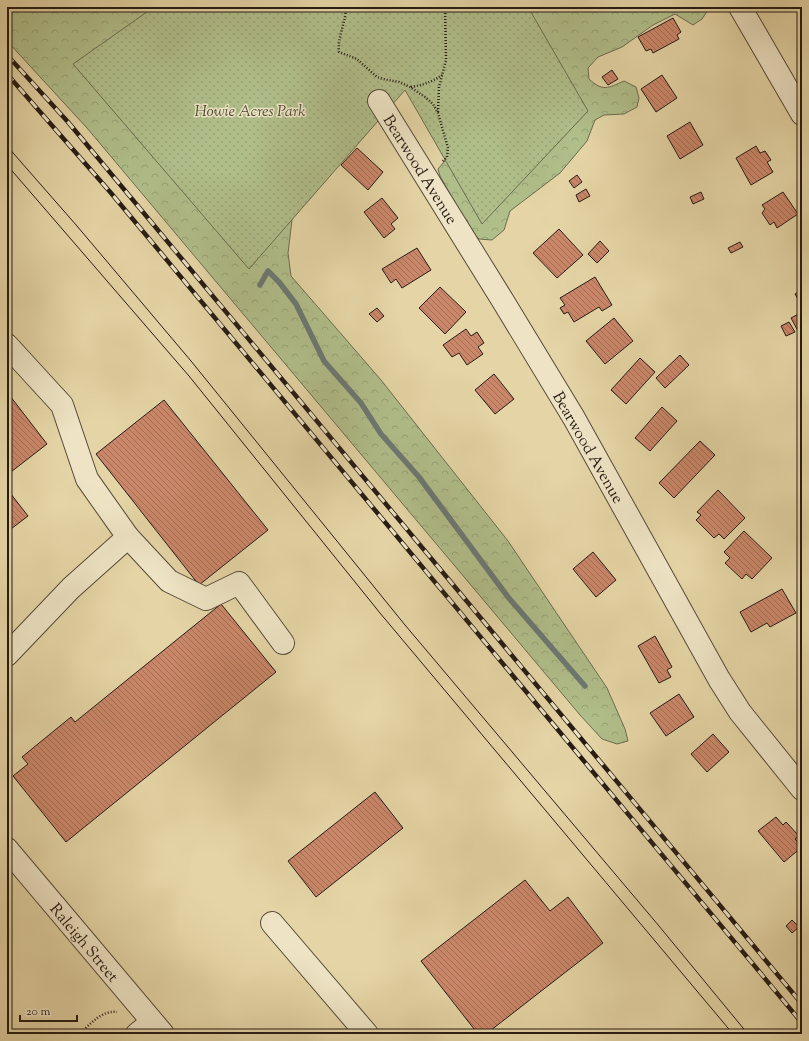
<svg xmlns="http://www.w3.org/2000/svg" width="809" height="1041" viewBox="0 0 809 1041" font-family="'Sorts Mill Goudy',serif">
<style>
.forest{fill:url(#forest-crowns);stroke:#6b6c4f}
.park{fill:url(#park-dots);stroke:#6b6c4f}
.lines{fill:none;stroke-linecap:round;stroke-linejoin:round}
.stream{stroke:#6c7873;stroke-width:5.5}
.building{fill:url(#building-back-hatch);stroke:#261b14}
.minor-casing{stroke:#564a38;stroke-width:24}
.path{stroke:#261b14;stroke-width:2.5;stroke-dasharray:1 2;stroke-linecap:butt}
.minor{stroke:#eee4c5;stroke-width:22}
.tram{stroke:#261b14;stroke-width:1}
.rail-casing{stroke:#261b14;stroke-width:4.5}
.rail{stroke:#eee4c5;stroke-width:3;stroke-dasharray:9;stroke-linecap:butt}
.labels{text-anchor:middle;stroke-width:3;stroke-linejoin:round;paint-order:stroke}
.park-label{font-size:16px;font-style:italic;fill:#4f4c37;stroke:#eee4c5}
.street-label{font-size:16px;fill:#261b14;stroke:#eee4c5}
</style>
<defs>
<pattern id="forest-crowns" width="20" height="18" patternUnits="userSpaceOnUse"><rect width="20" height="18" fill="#b0be8a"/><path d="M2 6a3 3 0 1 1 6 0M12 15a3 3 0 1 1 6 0" fill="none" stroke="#97a376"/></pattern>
<pattern id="park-dots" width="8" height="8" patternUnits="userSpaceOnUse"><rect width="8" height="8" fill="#b0be8a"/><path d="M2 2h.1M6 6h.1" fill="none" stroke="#97a376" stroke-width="1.8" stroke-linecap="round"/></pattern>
<pattern id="building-back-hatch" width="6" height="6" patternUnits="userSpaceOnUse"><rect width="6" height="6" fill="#cb876a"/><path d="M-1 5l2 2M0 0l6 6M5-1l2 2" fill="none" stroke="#a56e56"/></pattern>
</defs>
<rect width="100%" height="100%" fill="#e5d5a6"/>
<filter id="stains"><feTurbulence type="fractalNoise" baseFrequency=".005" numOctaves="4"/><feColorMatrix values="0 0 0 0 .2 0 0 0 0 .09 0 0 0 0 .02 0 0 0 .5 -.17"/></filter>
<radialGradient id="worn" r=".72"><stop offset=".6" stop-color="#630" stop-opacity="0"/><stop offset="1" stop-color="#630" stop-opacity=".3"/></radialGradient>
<g class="forest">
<polygon points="7,7 340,7 308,184 292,220 288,253 291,276 381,380 508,541 607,688 625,729 628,741 617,744 602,739 580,715 87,128 7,41"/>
<path d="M453 7H707L708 10 702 19 693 25 675 14 653 25 622 47 598 57 588 68 589 79C603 92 608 88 624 81L636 87 639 98 637 107 624 114 604 115 595 120 587 141 560 173 510 211 504 230 492 240 479 239 471 231 440 176 438 169 444 162 449 151Z"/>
</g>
<polygon class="park" points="154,7 528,7 588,111 482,224 405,90 249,269 73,64"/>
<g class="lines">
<polyline class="stream" points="260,285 268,271 279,282 296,304 324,361 361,403 381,434 419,477 508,597 585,686"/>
</g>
<g class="building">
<polygon points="673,18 681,32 677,35 679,39 653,53 651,49 646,51 638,37"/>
<polygon points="612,70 618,79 608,85 602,77"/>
<polygon points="662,75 677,98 656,112 641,89"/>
<polygon points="690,122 703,145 680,159 667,136"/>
<polygon points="756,146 760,153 765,151 771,160 767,162 773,172 751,185 736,158"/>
<polygon points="357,148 383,172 368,190 341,165"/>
<polygon points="577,175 582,182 574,188 569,181"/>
<polygon points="586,189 590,196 579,202 576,195"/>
<polygon points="701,192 704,199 693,204 690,197"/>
<polygon points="783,192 798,214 777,228 774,222 770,225 762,213 765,209 762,205"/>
<polygon points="382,198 398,218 391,224 395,229 384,238 364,212"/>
<polygon points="559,229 583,255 557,278 533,253"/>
<polygon points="600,241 609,251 597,263 588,254"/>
<polygon points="740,242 743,247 731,253 728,248"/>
<polygon points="417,248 431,270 402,288 396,279 391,283 382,269"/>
<polygon points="595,277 612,305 602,311 599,307 574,322 568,312 564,314 560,308 565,305 560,298"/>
<polygon points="440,287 466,312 445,334 419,308"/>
<polygon points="802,290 802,306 795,294"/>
<polygon points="377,308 384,316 377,322 369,314"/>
<polygon points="802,312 802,329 798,331 791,318"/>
<polygon points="614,318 633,341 605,364 586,341"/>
<polygon points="789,322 795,332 786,336 781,326"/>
<polygon points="466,329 471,336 477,332 484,343 478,347 483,354 467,365 459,353 452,357 443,345"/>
<polygon points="680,355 689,365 665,388 656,378"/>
<polygon points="640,358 655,372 626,404 611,390"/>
<polygon points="494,374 514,399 495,414 475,390"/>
<polygon points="7,392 47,444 7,475"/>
<polygon points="164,400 268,530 199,585 96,454"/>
<polygon points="662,407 677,421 650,451 635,438"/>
<polygon points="700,441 715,455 674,498 659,483"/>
<polygon points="7,489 28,516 7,532"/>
<polygon points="718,490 745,518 724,539 719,534 714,538 696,520 701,515 697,512"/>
<polygon points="744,531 772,558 752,579 746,574 742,579 725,563 730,558 724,552"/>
<polygon points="593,552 616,580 596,597 573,569"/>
<polygon points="782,589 796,613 770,627 767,623 751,632 740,612"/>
<polygon points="221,604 276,672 66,842 13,776 28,764 22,757 71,717 75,722"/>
<polygon points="655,636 672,667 667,670 671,677 659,683 638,646"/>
<polygon points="679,694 694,717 666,736 650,713"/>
<polygon points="713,734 729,752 707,772 691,754"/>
<polygon points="375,792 403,828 316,897 288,861"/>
<polygon points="776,817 783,825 786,822 799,836 795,839 802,847 784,862 758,831"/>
<polygon points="525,880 550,911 568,897 603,943 486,1034 478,1034 421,961"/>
<polygon points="792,920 799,927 792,933 786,926"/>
</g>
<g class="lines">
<defs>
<g id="minor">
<polyline points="740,7 802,114"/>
<polyline points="379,101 503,301 574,418 719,679 740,712 802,789"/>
<polyline points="7,345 62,405 87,479 128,537 71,588 7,655"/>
<polyline points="128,537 169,581 206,599 239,583 283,643"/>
<polyline points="7,849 163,1034"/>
<polyline points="272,923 367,1034"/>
<polyline points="137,1034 152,1022"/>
</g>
</defs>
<use href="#minor" class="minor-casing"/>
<g class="path">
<path d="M346 7C346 22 337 38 339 52L357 59 377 77 383 79 399 82 410 87 425 97 433 104 438 113 448 148 447 157 442 162"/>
<path d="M411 87C423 85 432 82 442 75"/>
<polyline points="438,112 439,87 446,60 445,7"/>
<path d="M79 1034C90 1025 101 1010 117 1012"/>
</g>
<use href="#minor" class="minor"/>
<g class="tram">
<polyline points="7,146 77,226 191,361 405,625 659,926 748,1034"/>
<polyline points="7,165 189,376 380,613 733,1034"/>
</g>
<defs>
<g id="rail">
<polyline points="7,55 68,122 802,1004"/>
<polyline points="7,74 111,193 802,1023"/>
</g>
</defs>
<use href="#rail" class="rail-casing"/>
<use href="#rail" class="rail"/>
</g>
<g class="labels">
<g class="park-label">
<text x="250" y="116">Howie Acres Park</text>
</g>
<g class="street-label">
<text transform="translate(421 169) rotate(58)" y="6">Bearwood Avenue</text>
<text transform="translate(589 447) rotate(60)" y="6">Bearwood Avenue</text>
<text transform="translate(85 942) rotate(50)" y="6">Raleigh Street</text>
</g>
</g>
<rect width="809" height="1041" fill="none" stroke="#e5d5a6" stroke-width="24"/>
<rect x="8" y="8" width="793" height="1025" fill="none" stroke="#261b14" stroke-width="2"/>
<rect x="12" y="12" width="785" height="1017" fill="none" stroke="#261b14"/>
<path d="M20 1015v6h57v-6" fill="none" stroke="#261b14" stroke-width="2"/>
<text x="26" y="1015" font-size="12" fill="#261b14" stroke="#eee4c5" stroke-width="3" paint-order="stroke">20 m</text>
<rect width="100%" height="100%" filter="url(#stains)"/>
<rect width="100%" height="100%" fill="url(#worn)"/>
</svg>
